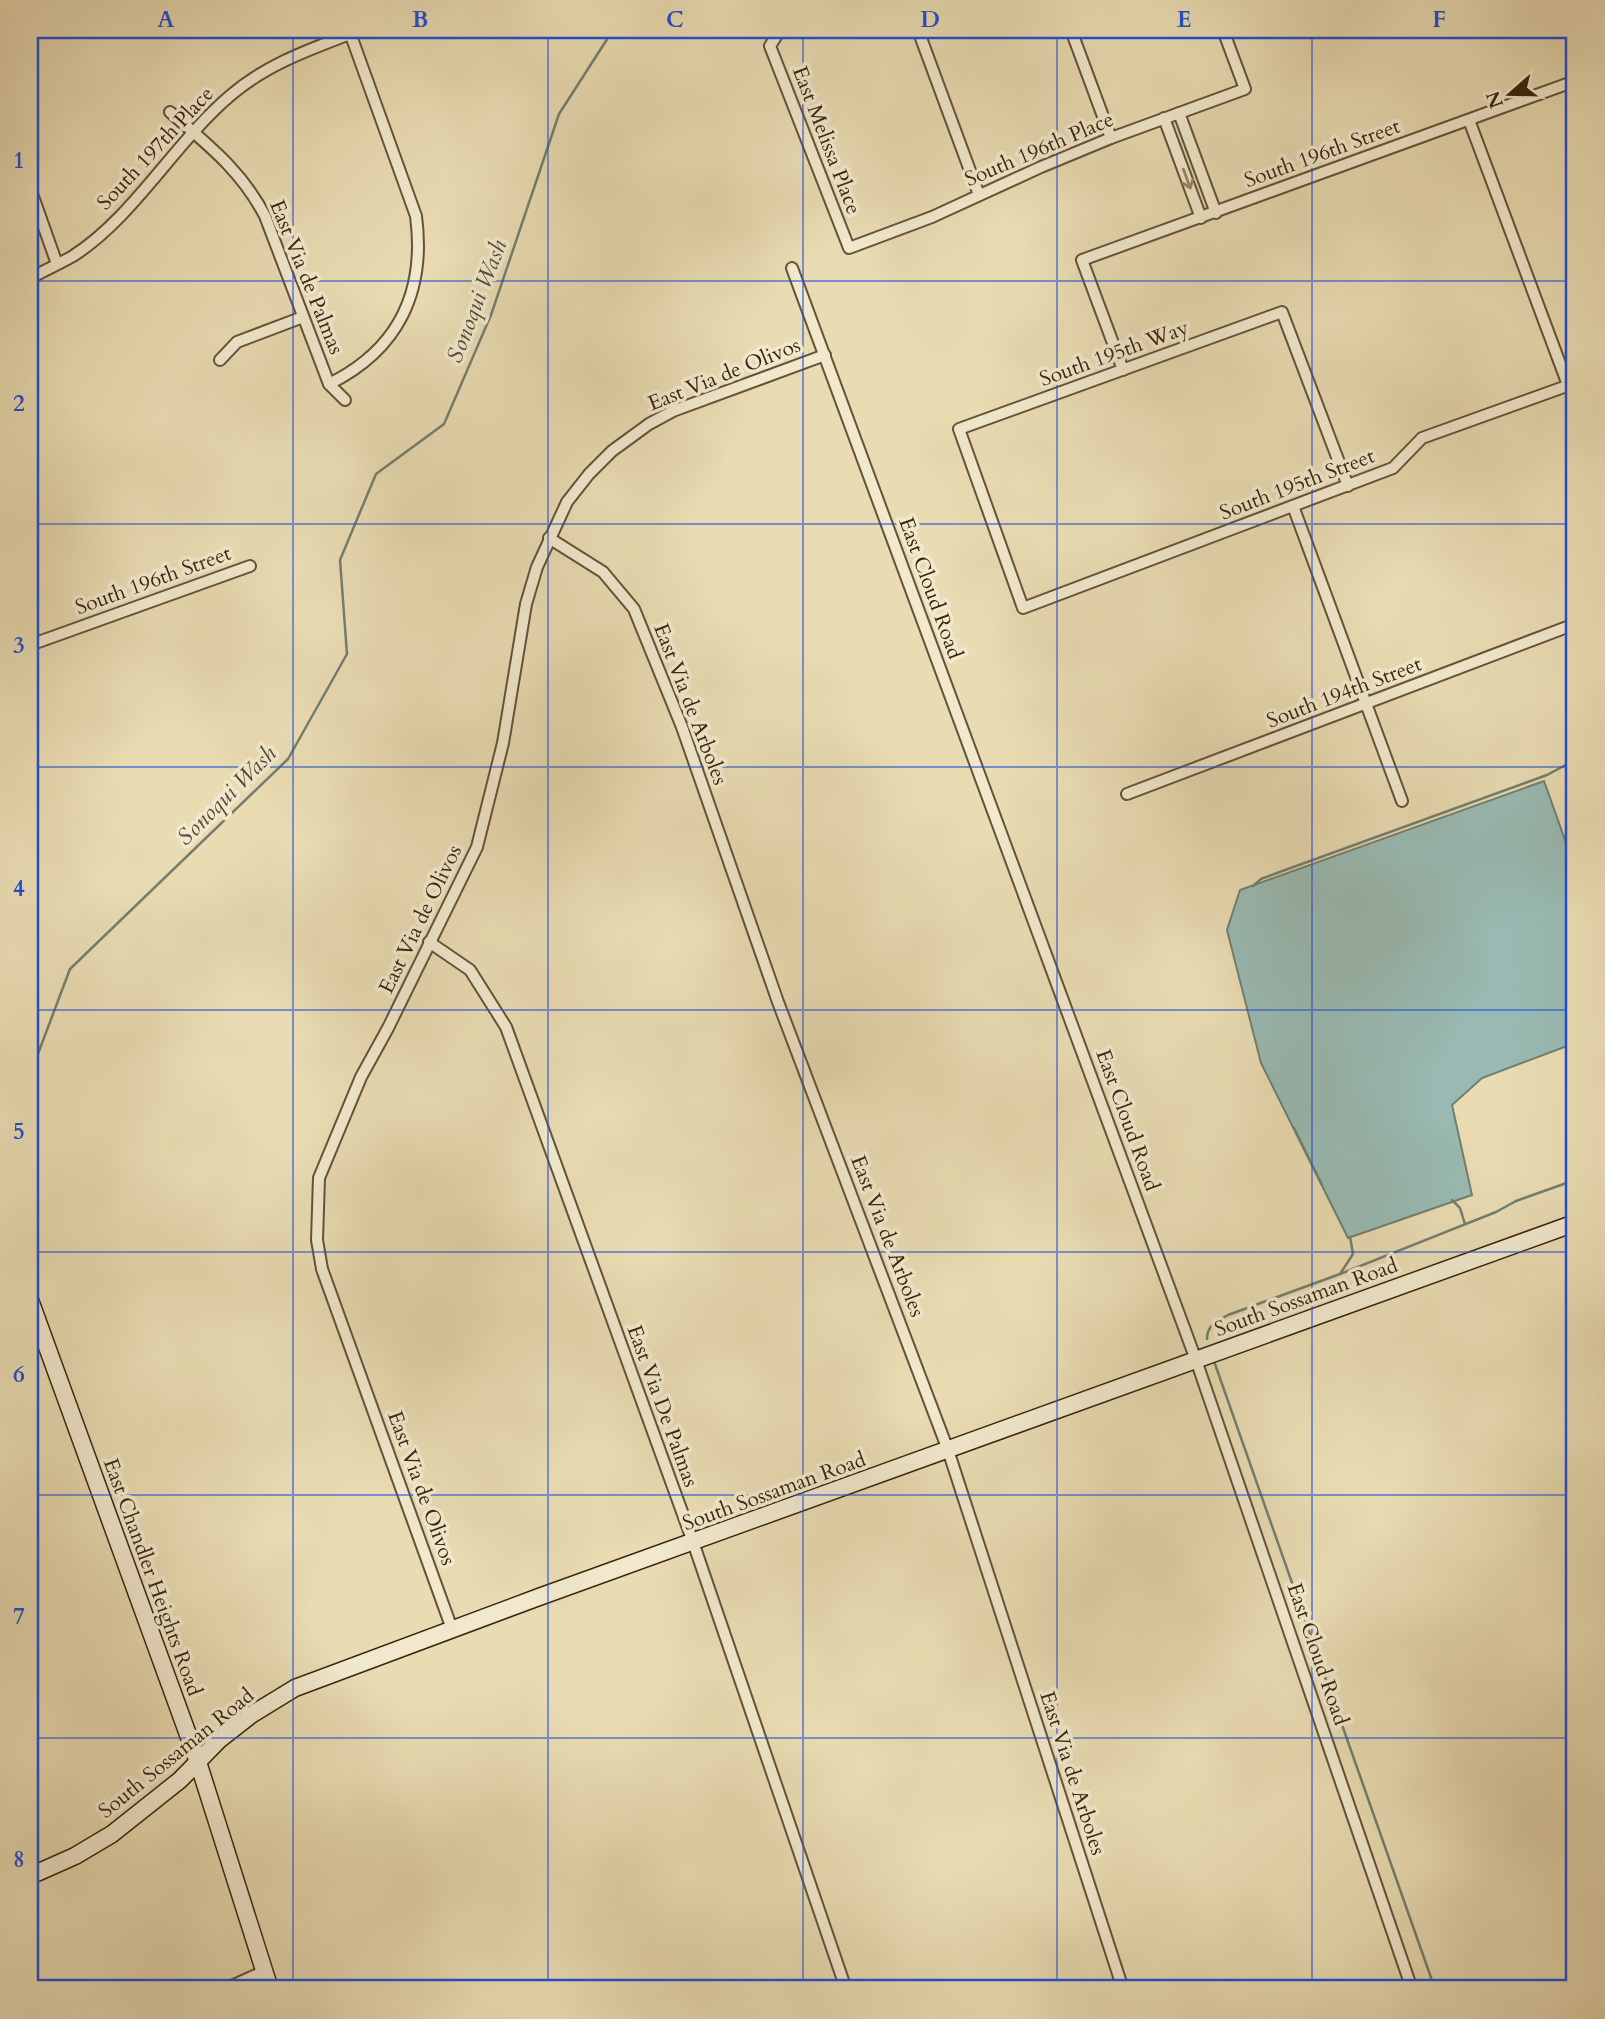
<svg xmlns="http://www.w3.org/2000/svg" width="1605" height="2019" viewBox="0 0 1605 2019" font-family="Cardo,serif">
<style>
.water{fill:#99bab3;stroke:#727f70;stroke-width:2}
.lines{fill:none;stroke-linecap:round;stroke-linejoin:round}
.stream{stroke:#727f70;stroke-width:2.5}
.minor-casing{stroke:#645336;stroke-width:14}
.secondary-casing{stroke:#38260c;stroke-width:19}
.minor{stroke:#f1e8cd;stroke-width:10}
.secondary{stroke:#f1e8cd;stroke-width:16}
.oneway{stroke:#94876c}
.grid{fill:none;stroke:#1d4ed8;stroke-width:2;stroke-opacity:0.55}
.labels{text-anchor:middle;stroke-width:7;stroke-linejoin:round;paint-order:stroke}
.street-label{font-size:21px;fill:#38260c;stroke:#f1e8cd}
.water-label{font-size:23px;font-style:italic;fill:#504b36;stroke:#f1e8cd}
.neatline{fill:none;stroke:#1d4ed8;stroke-width:2.5}
.grid-label{font-size:23px;text-anchor:middle;font-weight:bold;fill:#1d4ed8}
</style>
<rect width="100%" height="100%" fill="#e9dbb2"/>
<filter id="stains"><feTurbulence type="fractalNoise" baseFrequency=".00286" numOctaves="4"/><feColorMatrix values="0 0 0 0 .2 0 0 0 0 .09 0 0 0 0 .02 0 0 0 .5 -.17"/></filter>
<radialGradient id="worn" r=".72"><stop offset=".6" stop-color="#630" stop-opacity="0"/><stop offset="1" stop-color="#630" stop-opacity=".3"/></radialGradient>
<polygon class="water" points="1544,781 1575,868 1575,1043 1482,1078 1452,1105 1472,1195 1348,1238 1261,1063 1227,930 1240,890"/>
<g class="lines">
<g class="stream">
<polyline points="1253,886 1261,879 1288,869 1547,775 1575,760"/>
<polyline points="30,1075 70,969 288,759 347,654 340,560 376,474 444,424 491,315 559,114 613,30"/>
<polyline points="1294,1128 1322,1185"/>
<polyline points="1452,1200 1460,1208 1465,1224"/>
<polyline points="1340,1274 1353,1254 1350,1237"/>
<path d="M1207 1339C1207 1325 1217 1321 1228 1315L1340 1274 1496 1212 1516 1201 1575 1180"/>
<polyline points="1215,1364 1435,1989"/>
</g>
<defs>
<g id="minor">
<polyline points="780,30 770,46 849,248 932,217 1041,167 1111,138 1245,89 1223,30"/>
<polyline points="918,30 979,195"/>
<polyline points="1071,30 1111,138"/>
<polyline points="1574,30 1575,34"/>
<path d="M170 112C208 145 241 170 265 216L329 384 345 400"/>
<polyline points="1179,113 1216,213"/>
<polyline points="1164,118 1201,218"/>
<polyline points="1469,120 1568,385"/>
<polyline points="30,188 57,264"/>
<polyline points="792,268 1196,1360 1412,1989"/>
<path d="M30 278C44 271 59 264 73 256 134 217 175 142 231 95 266 65 308 50 350 34"/>
<polyline points="220,360 237,342 303,317"/>
<polyline points="1123,370 1082,260 1575,81"/>
<path d="M329 384C398 350 426 292 416 216L349 30"/>
<polyline points="1348,486 1282,312 959,429 1023,608 1393,468 1422,438 1575,383"/>
<polyline points="1293,506 1402,801"/>
<polyline points="549,538 603,572 634,609 682,727 778,1002 948,1450 1123,1989"/>
<polyline points="30,645 250,566"/>
<polyline points="1127,794 1575,624"/>
<polyline points="429,942 470,970 506,1027 693,1542 846,1989"/>
<polyline points="452,1629 322,1269 317,1240 319,1178 361,1077 388,1028 477,847 503,743 526,604 537,567 567,502 589,474 612,451 649,424 673,411 825,355"/>
<polyline points="225,1989 265,1971"/>
</g>
<g id="secondary">
<polyline points="30,1300 198,1762 270,1989"/>
<polyline points="30,1876 75,1856 112,1834 180,1780 219,1740 251,1715 295,1688 539,1597 1575,1223"/>
</g>
</defs>
<use href="#minor" class="minor-casing"/>
<use href="#secondary" class="secondary-casing"/>
<use href="#minor" class="minor"/>
<use href="#secondary" class="secondary"/>
</g>
<defs><path id="oneway-shaft" d="M-6 0H5M1.5-3L5.5 0L1.5 3" fill="none" stroke-width="1.6" stroke-linecap="round" stroke-linejoin="round" transform="scale(1.75)"/></defs>
<use class="oneway" href="#oneway-shaft" transform="translate(1187 179) rotate(70)"/>
<path class="grid" d="M293 30V1989M548 30V1989M803 30V1989M1057 30V1989M1312 30V1989M30 281H1575M30 524H1575M30 767H1575M30 1010H1575M30 1252H1575M30 1495H1575M30 1738H1575"/>
<g class="labels">
<g class="street-label">
<text transform="translate(827 140) rotate(69)" y="7">East Melissa Place</text>
<text transform="translate(155 148) rotate(-47)" y="7">South 197th Place</text>
<text transform="translate(1039 149) rotate(-23)" y="7">South 196th Place</text>
<text transform="translate(1322 153) rotate(-20)" y="7">South 196th Street</text>
<text transform="translate(307 277) rotate(68)" y="7">East Via de Palmas</text>
<text transform="translate(1114 353) rotate(-20)" y="7">South 195th Way</text>
<text transform="translate(724 374) rotate(-22)" y="7">East Via de Olivos</text>
<text transform="translate(1297 484) rotate(-21)" y="7">South 195th Street</text>
<text transform="translate(153 580) rotate(-20)" y="7">South 196th Street</text>
<text transform="translate(931 588) rotate(70)" y="7">East Cloud Road</text>
<text transform="translate(1344 692) rotate(-21)" y="7">South 194th Street</text>
<text transform="translate(691 704) rotate(69)" y="7">East Via de Arboles</text>
<text transform="translate(420 919) rotate(-64)" y="7">East Via de Olivos</text>
<text transform="translate(1128 1120) rotate(70)" y="7">East Cloud Road</text>
<text transform="translate(888 1236) rotate(69)" y="7">East Via de Arboles</text>
<text transform="translate(1306 1297) rotate(-20)" y="7">South Sossaman Road</text>
<text transform="translate(663 1406) rotate(70)" y="7">East Via De Palmas</text>
<text transform="translate(422 1488) rotate(70)" y="7">East Via de Olivos</text>
<text transform="translate(774 1491) rotate(-20)" y="7">South Sossaman Road</text>
<text transform="translate(153 1577) rotate(70)" y="7">East Chandler Heights Road</text>
<text transform="translate(1318 1654) rotate(71)" y="7">East Cloud Road</text>
<text transform="translate(176 1753) rotate(-39)" y="7">South Sossaman Road</text>
<text transform="translate(1073 1773) rotate(72)" y="7">East Via de Arboles</text>
</g>
<g class="water-label">
<text transform="translate(476 301) rotate(-69)" y="8">Sonoqui Wash</text>
<text transform="translate(226 795) rotate(-45)" y="8">Sonoqui Wash</text>
</g>
</g>
<rect width="1605" height="2019" fill="none" stroke="#e9dbb2" stroke-width="77"/>
<g transform="translate(1510 94) rotate(250)" stroke="#f1e8cd" stroke-width="5" paint-order="stroke">
<path d="M0-5L12 26L0 18L-12 26Z" fill="#38260c"/>
<text y="-10" font-size="19" font-weight="bold" text-anchor="middle" fill="#38260c">N</text>
</g>
<rect x="38" y="38" width="1528" height="1942" class="neatline"/>
<g class="grid-label">
<text x="166" y="27">A</text>
<text x="420" y="27">B</text>
<text x="675" y="27">C</text>
<text x="930" y="27">D</text>
<text x="1184" y="27">E</text>
<text x="1439" y="27">F</text>
<text x="19" y="168">1</text>
<text x="19" y="411">2</text>
<text x="19" y="653">3</text>
<text x="19" y="896">4</text>
<text x="19" y="1139">5</text>
<text x="19" y="1382">6</text>
<text x="19" y="1624">7</text>
<text x="19" y="1867">8</text>
</g>
<rect width="100%" height="100%" filter="url(#stains)"/>
<rect width="100%" height="100%" fill="url(#worn)"/>
</svg>
